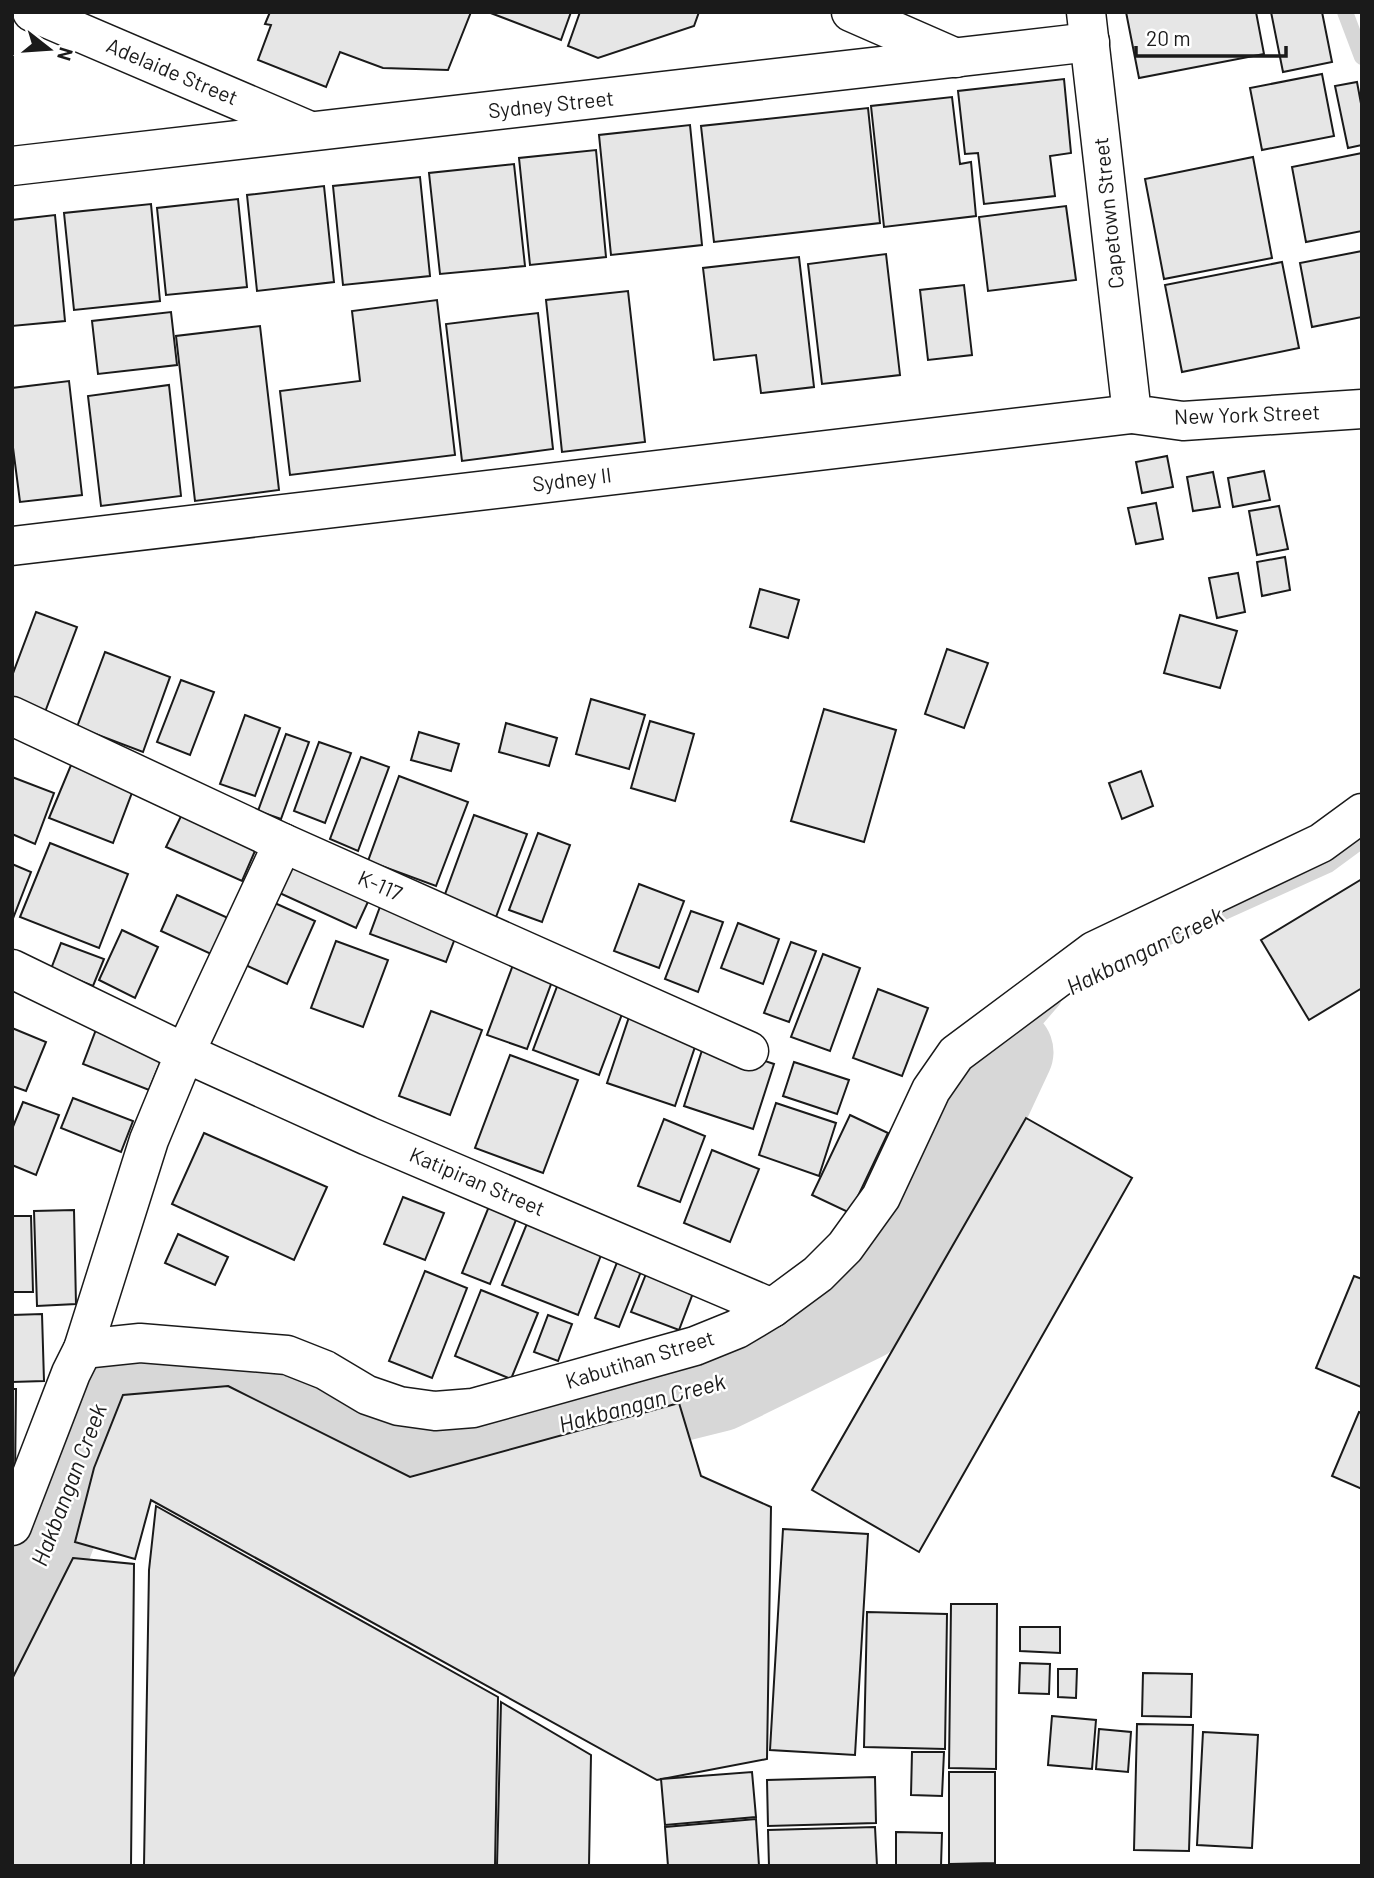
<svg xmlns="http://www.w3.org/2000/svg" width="1374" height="1878" viewBox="0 0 1374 1878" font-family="Barlow,sans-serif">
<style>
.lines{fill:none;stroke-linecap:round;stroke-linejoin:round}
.stream{stroke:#d7d7d7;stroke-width:16}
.river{stroke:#d7d7d7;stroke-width:91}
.building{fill:#e6e6e6;stroke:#1a1a1a;stroke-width:2}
.minor-casing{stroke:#1a1a1a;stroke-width:41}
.tertiary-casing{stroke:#1a1a1a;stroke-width:41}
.minor{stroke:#fff;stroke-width:38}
.tertiary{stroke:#fff;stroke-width:38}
.labels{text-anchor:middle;stroke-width:5;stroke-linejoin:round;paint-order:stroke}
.street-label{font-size:21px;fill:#1a1a1a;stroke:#fff}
.water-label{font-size:23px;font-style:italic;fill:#1a1a1a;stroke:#fff}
</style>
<rect width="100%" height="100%" fill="#fff"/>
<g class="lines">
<g class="stream">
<polyline points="1345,12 1362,57"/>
<polyline points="1164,939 1328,865 1362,840"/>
<polyline points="1008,1052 1053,1000"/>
</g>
<polyline class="river" points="12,1635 106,1387 253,1379 406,1464 719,1386 862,1316 947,1183 1008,1052"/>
</g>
<g class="building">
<polygon points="270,12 471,12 448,70 383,68 340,52 326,87 258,60 271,25 265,24"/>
<polygon points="488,12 571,12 561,40"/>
<polygon points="580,12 699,12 694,26 598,58 568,46"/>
<polygon points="1126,12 1256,12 1264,54 1139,78"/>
<polygon points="1271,12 1322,12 1332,62 1283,72"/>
<polygon points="1322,74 1334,136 1262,150 1250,88"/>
<polygon points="1064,79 1071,153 1050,156 1055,196 984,204 978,153 965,154 958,91"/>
<polygon points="1357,82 1362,109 1362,145 1348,148 1335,86"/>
<polygon points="952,97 960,164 971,162 976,216 884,227 871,106"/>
<polygon points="868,108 880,223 714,242 701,126"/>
<polygon points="690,125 702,245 611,255 599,135"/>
<polygon points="596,150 606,257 530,265 519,158"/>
<polygon points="1362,153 1362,231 1306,242 1292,167"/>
<polygon points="1253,157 1272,258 1164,279 1145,179"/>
<polygon points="514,164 525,266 440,274 429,173"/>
<polygon points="420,177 430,276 343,285 333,186"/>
<polygon points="324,186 334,282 257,291 247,195"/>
<polygon points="238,199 247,287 166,295 157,208"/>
<polygon points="151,204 160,301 74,310 64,213"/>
<polygon points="1066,206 1076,280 988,291 979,217"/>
<polygon points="55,215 65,321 12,326 12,220"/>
<polygon points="1362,251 1362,317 1312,327 1300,263"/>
<polygon points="886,254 900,375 822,384 808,264"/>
<polygon points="799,257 814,387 761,393 756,355 714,360 703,268"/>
<polygon points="1282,262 1299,348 1182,372 1165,285"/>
<polygon points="964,285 972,355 928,360 920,290"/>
<polygon points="628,291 645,442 562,452 546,300"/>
<polygon points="437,300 455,455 290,475 280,391 360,381 352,311"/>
<polygon points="171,312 177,365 98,374 92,321"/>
<polygon points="538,313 553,449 462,461 446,324"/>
<polygon points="260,326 279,490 195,501 176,336"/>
<polygon points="69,381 82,495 20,502 12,440 12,388"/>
<polygon points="169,385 181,496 101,506 88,396"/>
<polygon points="1167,456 1173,487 1142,493 1136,462"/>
<polygon points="1264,471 1270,500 1233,507 1228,478"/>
<polygon points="1213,472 1220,507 1193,511 1187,477"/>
<polygon points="1156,503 1163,539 1136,544 1128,508"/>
<polygon points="1279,506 1288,549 1257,555 1249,511"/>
<polygon points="1285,557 1290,590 1262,596 1257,562"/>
<polygon points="1238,573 1245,612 1217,618 1209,578"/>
<polygon points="760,589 799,600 788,638 750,627"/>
<polygon points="36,612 77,627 45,712 12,699 12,676"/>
<polygon points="1180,615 1237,631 1220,688 1164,673"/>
<polygon points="947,649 988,663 964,728 925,714"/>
<polygon points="105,652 170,677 143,752 77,727"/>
<polygon points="181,680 214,692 190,755 157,742"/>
<polygon points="591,699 645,715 629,769 576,754"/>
<polygon points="824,709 896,730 864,842 791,821"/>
<polygon points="245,715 280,728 255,796 220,784"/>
<polygon points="650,721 694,734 675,801 631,788"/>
<polygon points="506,723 557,738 549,766 499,752"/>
<polygon points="419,732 459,744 451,771 411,760"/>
<polygon points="286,734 309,742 281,819 258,811"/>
<polygon points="319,742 351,753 325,823 294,811"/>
<polygon points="361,757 389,767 358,851 330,839"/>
<polygon points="71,765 133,790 113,843 49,818"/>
<polygon points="1141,771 1153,806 1122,819 1109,783"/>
<polygon points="399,776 468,802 436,886 368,861"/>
<polygon points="12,777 54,793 35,844 12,834"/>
<polygon points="184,810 258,844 242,881 166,847"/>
<polygon points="474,815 527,834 496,917 444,897"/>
<polygon points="538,833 570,845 542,922 509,910"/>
<polygon points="50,843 128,874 99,948 20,917"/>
<polygon points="289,856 372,893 356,928 273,890"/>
<polygon points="12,864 31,872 12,921"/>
<polygon points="1362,879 1362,988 1309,1020 1261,940"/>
<polygon points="639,884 684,901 659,968 614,951"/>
<polygon points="177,895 228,918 211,954 161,931"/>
<polygon points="268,900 315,921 287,984 239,962"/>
<polygon points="381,904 457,933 446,962 370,934"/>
<polygon points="691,911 723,922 698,992 665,979"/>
<polygon points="738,923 779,939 763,984 721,968"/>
<polygon points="122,930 158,947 135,998 99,980"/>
<polygon points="336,941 388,960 363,1027 311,1008"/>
<polygon points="791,942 816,951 789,1022 764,1013"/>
<polygon points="61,943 104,959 93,986 51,969"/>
<polygon points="517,954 557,968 527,1049 487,1035"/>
<polygon points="823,954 860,968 830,1051 791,1037"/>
<polygon points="561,976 627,1001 599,1075 533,1050"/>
<polygon points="878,989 928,1008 902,1076 853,1058"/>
<polygon points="431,1011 482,1030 450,1115 399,1096"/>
<polygon points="630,1014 698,1038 675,1106 607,1083"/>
<polygon points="97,1027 164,1053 149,1090 83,1064"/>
<polygon points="12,1028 46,1042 26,1091 12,1086"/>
<polygon points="705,1041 774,1064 753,1129 684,1106"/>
<polygon points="510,1055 578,1080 543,1173 475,1148"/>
<polygon points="794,1062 849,1080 837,1114 783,1096"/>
<polygon points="73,1098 133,1121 121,1152 61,1128"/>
<polygon points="23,1102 59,1115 36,1175 12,1165 12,1129"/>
<polygon points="776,1103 836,1123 819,1176 759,1155"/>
<polygon points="850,1115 888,1133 850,1213 812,1195"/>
<polygon points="1026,1118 1132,1178 919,1552 812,1490"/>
<polygon points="664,1119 705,1136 680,1202 638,1186"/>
<polygon points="204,1133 327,1187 294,1260 172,1204"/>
<polygon points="712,1150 759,1169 730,1242 684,1223"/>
<polygon points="494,1194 522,1205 490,1284 462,1273"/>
<polygon points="403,1197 444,1213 425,1260 384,1244"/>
<polygon points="74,1210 76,1304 37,1306 34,1211"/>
<polygon points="12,1216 31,1216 33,1292 12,1292"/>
<polygon points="528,1221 603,1250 578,1315 502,1285"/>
<polygon points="178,1234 228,1257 215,1285 165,1263"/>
<polygon points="618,1260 642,1269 619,1327 595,1318"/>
<polygon points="425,1271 467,1288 432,1378 389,1361"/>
<polygon points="646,1274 693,1293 679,1330 631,1312"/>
<polygon points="1354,1276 1362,1279 1361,1387 1316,1368"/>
<polygon points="481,1290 538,1313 511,1379 455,1356"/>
<polygon points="42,1314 44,1381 12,1382 12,1315"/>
<polygon points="548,1315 572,1324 558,1361 534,1352"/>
<polygon points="228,1386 410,1477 679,1403 701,1476 771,1507 767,1759 657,1780 151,1500 135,1559 75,1542 94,1468 123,1395"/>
<polygon points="12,1389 16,1389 15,1480 12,1480"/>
<polygon points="1359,1412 1362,1413 1362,1489 1332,1476"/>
<polygon points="156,1506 498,1697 495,1866 144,1866 149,1570"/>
<polygon points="783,1529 868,1534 855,1755 770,1750"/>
<polygon points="73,1558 134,1564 131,1866 12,1866 12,1679"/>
<polygon points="951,1604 997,1604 996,1769 949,1768"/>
<polygon points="867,1612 947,1614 945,1749 864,1747"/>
<polygon points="1020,1627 1060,1627 1060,1653 1020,1651"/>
<polygon points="1020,1663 1050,1664 1049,1694 1019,1693"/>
<polygon points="1058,1669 1077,1669 1076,1698 1058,1697"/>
<polygon points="1143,1673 1192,1674 1191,1717 1142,1716"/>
<polygon points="501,1702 591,1755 589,1866 497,1866"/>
<polygon points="1052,1716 1096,1720 1092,1769 1048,1765"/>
<polygon points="1137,1724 1193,1725 1189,1851 1134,1850"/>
<polygon points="1099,1729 1131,1732 1128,1772 1096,1769"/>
<polygon points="1203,1732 1258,1735 1252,1848 1197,1845"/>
<polygon points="912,1752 944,1752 942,1796 911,1795"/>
<polygon points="752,1772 756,1817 665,1825 661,1779"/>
<polygon points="949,1772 995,1772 995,1863 949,1864"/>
<polygon points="875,1777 876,1823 768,1826 767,1780"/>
<polygon points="756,1819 759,1866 668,1866 665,1827"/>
<polygon points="875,1827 877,1866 769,1866 768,1830"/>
<polygon points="896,1832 942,1833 941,1866 896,1866"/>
</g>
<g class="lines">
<defs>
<g id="minor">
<polyline points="32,12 310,131"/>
<polyline points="851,12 956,58"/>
<polyline points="12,166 1090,42"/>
<polyline points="12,546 1132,414"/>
<polyline points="12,716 283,843 749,1051"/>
<polyline points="12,969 185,1053 368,1136 772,1308"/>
<polyline points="83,1349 140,1343 287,1355 325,1370 367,1395 399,1406 435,1411 473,1408 695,1346 737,1329 772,1308 818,1274 845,1247 881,1197 931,1090 956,1054 1094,951 1321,843 1362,813"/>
<polyline points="12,1526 71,1373 83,1349 149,1140 185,1053 283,843"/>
</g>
<polyline id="tertiary" points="1086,12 1132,414 1183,421 1362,409"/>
</defs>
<use href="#minor" class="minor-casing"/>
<use href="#tertiary" class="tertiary-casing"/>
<use href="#minor" class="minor"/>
<use href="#tertiary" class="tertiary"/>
</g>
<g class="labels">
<g class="street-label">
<text transform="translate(172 72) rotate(23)" y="7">Adelaide Street</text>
<text transform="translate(551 105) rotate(-6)" y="7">Sydney Street</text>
<text transform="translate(1109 213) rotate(-96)" y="7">Capetown Street</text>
<text transform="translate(1247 415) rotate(-2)" y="7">New York Street</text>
<text transform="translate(572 480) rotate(-7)" y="7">Sydney II</text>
<text transform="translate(380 886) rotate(24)" y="7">K-117</text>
<text transform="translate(477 1182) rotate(23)" y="7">Katipiran Street</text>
<text transform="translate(640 1360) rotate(-17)" y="7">Kabutihan Street</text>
</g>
<g class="water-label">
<text transform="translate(1145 951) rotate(-26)" y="8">Hakbangan Creek</text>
<text transform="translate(642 1403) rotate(-15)" y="8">Hakbangan Creek</text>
<text transform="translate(69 1485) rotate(-69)" y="8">Hakbangan Creek</text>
</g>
</g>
<rect width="1374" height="1878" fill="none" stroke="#1a1a1a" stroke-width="28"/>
<g transform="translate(49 49) rotate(107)" stroke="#ffffff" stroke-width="5" paint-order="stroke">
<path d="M0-5L12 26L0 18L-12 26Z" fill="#1a1a1a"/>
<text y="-10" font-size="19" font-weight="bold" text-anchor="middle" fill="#1a1a1a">N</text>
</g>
<path d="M1136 46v10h150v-10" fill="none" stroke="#1a1a1a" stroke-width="3.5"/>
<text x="1146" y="46" font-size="21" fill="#1a1a1a" stroke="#ffffff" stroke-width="5" paint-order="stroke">20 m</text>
</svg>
